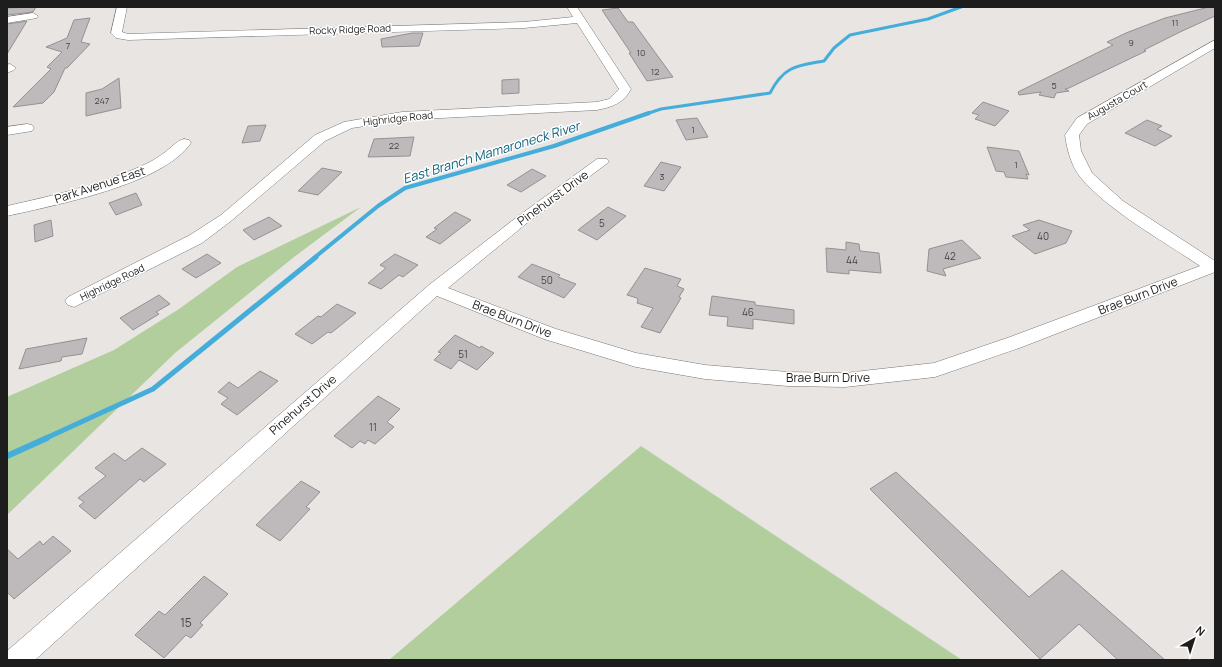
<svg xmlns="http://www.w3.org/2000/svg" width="1222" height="667" viewBox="0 0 1222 667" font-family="Manrope,sans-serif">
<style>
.green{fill:#b2ce9d}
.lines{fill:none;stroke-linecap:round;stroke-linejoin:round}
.stream-far3{stroke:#45add9;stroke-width:3}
.stream-far2{stroke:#45add9;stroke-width:4}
.stream-far1{stroke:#45add9;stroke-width:5}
.stream{stroke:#45add9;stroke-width:6}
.building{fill:#bebabc;stroke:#949193}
.street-casing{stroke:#797674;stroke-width:1}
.street{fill:#fff;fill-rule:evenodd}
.labels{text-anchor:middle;stroke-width:3;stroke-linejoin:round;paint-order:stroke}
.far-number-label{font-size:9px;fill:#464445}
.far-street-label{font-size:10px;fill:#1e1d1d;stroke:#fff}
.number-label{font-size:10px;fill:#464445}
.street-label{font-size:12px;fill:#1e1d1d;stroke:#fff}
.near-number-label{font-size:12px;fill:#464445}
.water-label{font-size:13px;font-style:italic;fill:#0e607e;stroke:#fff}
</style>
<rect width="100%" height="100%" fill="#e8e5e3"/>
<g class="green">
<polygon points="361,207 294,257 175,353 7,515 7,397 114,350 179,309 237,267"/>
<polygon points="641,446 962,660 389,660"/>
</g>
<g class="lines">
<path class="stream-far3" d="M646 114 661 109 770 93C784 66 796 66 824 61L834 48 850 35 928 19 961 7"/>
<polyline class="stream-far2" points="314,258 378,206 405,188 554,146 649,113"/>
<polyline class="stream-far1" points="44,439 153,389 316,257"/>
<polyline class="stream" points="7,456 47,438"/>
</g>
<g class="building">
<polygon points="36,7 33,12 7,15 7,8"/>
<polygon points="1209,7 1215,7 1215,16 1180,32 1144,50 1146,51 1069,88 1065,89 1069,91 1056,93 1054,98 1039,95 1041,92 1019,95 1018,92 1113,45 1107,42 1126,33 1165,18"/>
<polygon points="618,8 628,22 633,22 673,77 647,81 629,53 631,53 602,10"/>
<polygon points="90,18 81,42 90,44 67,68 65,68 54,92 43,103 13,107 51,69 47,67 62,52 46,47 67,38 74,20"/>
<polygon points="27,21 7,54 7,24"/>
<polygon points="412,33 423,33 419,46 382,47 381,39"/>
<polygon points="119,78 121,108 86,116 86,93 102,89"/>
<polygon points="519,79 519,93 502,94 502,80"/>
<polygon points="983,102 1009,111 995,126 975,119 979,115 972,113"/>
<polygon points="697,118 708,137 686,140 676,120"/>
<polygon points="1147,120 1162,126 1157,129 1172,136 1155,146 1125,133"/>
<polygon points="266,125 260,141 242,143 248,126"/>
<polygon points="414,137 410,156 368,157 374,139"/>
<polygon points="987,147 1019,151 1029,175 1026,174 1028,179 1006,177 1004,172 996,171"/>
<polygon points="661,162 681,167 664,191 644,186"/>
<polygon points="322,168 342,172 318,195 298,191"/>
<polygon points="532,169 546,176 521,192 507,185"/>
<polygon points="136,193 142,205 116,215 109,203"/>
<polygon points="608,207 626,216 597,240 578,230"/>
<polygon points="455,212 471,220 440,244 426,237 437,229 434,228"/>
<polygon points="269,217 282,226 254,240 243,230"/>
<polygon points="51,220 53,236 35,242 34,225"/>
<polygon points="1039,220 1072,231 1066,243 1035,254 1012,236 1030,230 1023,225"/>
<polygon points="962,240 981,258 943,269 946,276 927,271 929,249"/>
<polygon points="846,242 859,244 860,251 879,253 881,273 849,270 849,274 827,272 826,248 846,250"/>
<polygon points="207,254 221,263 196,278 182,269"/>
<polygon points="395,254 418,265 403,277 399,275 381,289 368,283 386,268 380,265"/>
<polygon points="532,264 560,275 558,277 576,284 564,298 518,277"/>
<polygon points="645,268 681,279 677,286 684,289 679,297 681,298 660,333 641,327 653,308 637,303 638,300 637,298 627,295"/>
<polygon points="159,295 170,304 156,312 159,314 133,330 120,318"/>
<polygon points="712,296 755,302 755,305 794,310 794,324 753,319 753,329 727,326 728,317 709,315"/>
<polygon points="337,304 356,313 331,333 328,332 312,344 295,334 318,316 321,317"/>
<polygon points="455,335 480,348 481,346 494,353 477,370 459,360 451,369 434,360 441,353 438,352"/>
<polygon points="87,338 82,354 62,357 61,361 19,369 26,349"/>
<polygon points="260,371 278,381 237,415 221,404 228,398 218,392 229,382 238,388"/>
<polygon points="378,396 400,409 387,422 394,427 375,444 368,440 365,444 360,441 352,448 334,436"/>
<polygon points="142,448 166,464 144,482 140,479 95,519 79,506 84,502 78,498 106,476 95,468 114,453 125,461"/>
<polygon points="896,472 1029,597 1062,570 1165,660 1118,660 1079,624 1040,659 870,489"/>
<polygon points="301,481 320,492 306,507 310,509 280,541 256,525"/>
<polygon points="53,536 71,551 14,599 7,592 7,549 18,559 40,541 43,545"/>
<polygon points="204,576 228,594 200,623 203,625 191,638 186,635 164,658 135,635 159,611 165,615"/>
</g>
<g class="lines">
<defs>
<g id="street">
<path d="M117 7H127L122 32 128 34 524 22 573 17 567 7H577L631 89C624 103 612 107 597 110L402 120 352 128 325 141 231 221 202 243 74 307 68 305 65 301 68 297 190 235 221 215 315 135 344 122 402 112 597 102 609 99 619 89 577 23 524 28 128 40 116 38 111 33Z"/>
<polygon points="33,13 38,16 37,18 7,23 7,17"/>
<path d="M1215 40V48L1087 124 1079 135 1081 151 1092 173 1123 201 1215 261V272L1022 347 935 377 845 387 788 386 705 379 636 367 544 339 437 296 35 660H7V651L429 285 517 217 597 159H607L609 162 527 223 448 288 556 329 636 353 705 365 788 372 845 373 934 363 1010 337 1200 266C1162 240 1110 212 1081 178 1071 166 1067 149 1065 135L1077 118Z"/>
<polygon points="10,64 16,68 14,70 7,73 7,65"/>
<polygon points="27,124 32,125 34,128 32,131 7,135 7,127"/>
<path d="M184 139 189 140 191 143C162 185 55 205 7 216V206C51 196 96 186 137 168 147 164 156 159 164 153 171 148 176 141 184 139Z"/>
</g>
</defs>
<use href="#street" class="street-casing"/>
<use href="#street" class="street"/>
</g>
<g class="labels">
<g class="far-number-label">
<text x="1175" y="26">11</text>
<text x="1131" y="46">9</text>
<text x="68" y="49">7</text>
<text x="641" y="56">10</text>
<text x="655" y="75">12</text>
<text x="1054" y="89">5</text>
<text x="102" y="104">247</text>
<text x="693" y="133">1</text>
<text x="394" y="149">22</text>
<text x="1016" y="168">1</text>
<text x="662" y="180">3</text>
</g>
<g class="far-street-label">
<text transform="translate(350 29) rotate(-2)" y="4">Rocky Ridge Road</text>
<text transform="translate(1117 100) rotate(-30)" y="4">Augusta Court</text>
<text transform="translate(398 118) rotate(-6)" y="4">Highridge Road</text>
<text transform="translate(112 282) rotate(-26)" y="4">Highridge Road</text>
</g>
<g class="number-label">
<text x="602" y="227">5</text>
<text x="1043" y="240">40</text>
<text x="950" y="260">42</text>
<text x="852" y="264">44</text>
<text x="547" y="284">50</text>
<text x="748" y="316">46</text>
<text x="463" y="358">51</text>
<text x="373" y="431">11</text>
</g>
<g class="street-label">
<text transform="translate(100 185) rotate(-18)" y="4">Park Avenue East</text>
<text transform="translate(553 198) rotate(-36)" y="4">Pinehurst Drive</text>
<text transform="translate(1138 296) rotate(-21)" y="4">Brae Burn Drive</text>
<text transform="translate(512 319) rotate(21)" y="4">Brae Burn Drive</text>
<text x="828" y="382">Brae Burn Drive</text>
<text transform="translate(303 405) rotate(-41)" y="4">Pinehurst Drive</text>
</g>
<g class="near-number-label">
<text x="186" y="627">15</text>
</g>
<g class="water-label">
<text transform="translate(491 152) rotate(-17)" y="5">East Branch Mamaroneck River</text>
</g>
</g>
<rect width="1222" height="667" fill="none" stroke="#1e1d1d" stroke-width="16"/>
<g transform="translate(1194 639) rotate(39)" stroke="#ffffff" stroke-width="3" paint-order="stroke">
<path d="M0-3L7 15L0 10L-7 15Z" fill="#1e1d1d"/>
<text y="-6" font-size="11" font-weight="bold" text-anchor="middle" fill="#1e1d1d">N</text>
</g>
</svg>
